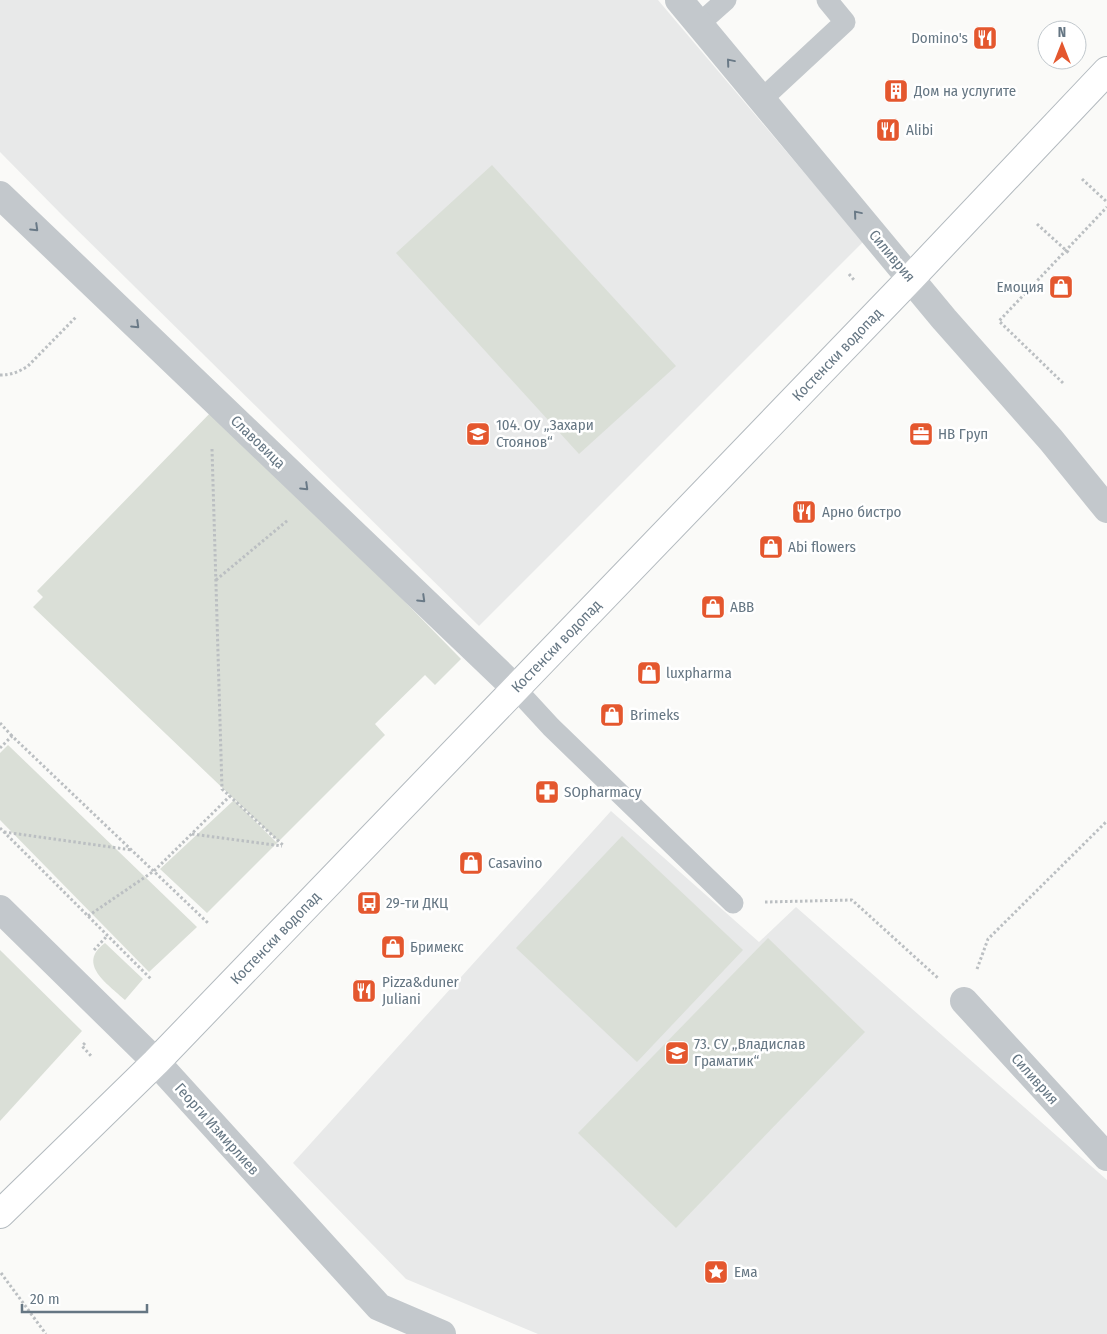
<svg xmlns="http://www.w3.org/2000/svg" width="1107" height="1334" viewBox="0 0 1107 1334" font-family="'Fira Sans Condensed',sans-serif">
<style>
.built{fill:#e8e9e9}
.green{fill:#dadfd7}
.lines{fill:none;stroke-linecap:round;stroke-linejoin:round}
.secondary-casing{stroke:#b3babf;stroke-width:30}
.path{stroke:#bbbfc2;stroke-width:3;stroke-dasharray:2.5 2.5;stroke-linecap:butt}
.lane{stroke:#c3c8cc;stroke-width:21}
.street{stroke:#c3c8cc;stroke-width:28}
.secondary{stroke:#fff;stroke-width:28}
.oneway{stroke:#6a7a87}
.labels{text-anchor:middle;stroke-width:5;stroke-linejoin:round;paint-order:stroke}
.poi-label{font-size:15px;fill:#657683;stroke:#fff;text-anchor:start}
.street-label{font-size:15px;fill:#657683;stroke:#fff}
</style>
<rect width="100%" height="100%" fill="#fafaf8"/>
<g class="built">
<polygon points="0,0 658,0 863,242 479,626 63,216 0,152"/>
<polygon points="611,811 759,942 796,907 1107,1180 1107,1334 538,1334 406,1279 293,1163"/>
</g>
<g class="green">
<polygon points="492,165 676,366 579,454 396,253"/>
<polygon points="215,408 461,659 435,685 425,675 375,724 385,735 207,913 160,869 234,800 276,842 277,840 33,607 43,597 37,591"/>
<polygon points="8,745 197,927 149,972 0,820 0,753"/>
<polygon points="622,836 743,950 637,1062 516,948"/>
<polygon points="768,938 865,1032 676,1228 578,1133"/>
<path d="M105 943 143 979 125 1000C108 984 76 964 105 943Z"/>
<polygon points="0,950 82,1031 0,1121"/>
</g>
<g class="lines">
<defs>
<g id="secondary">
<path id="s1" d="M0 1214 156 1062 911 278 1107 71"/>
</g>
</defs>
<use href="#secondary" class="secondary-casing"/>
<g class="path">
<polyline points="1082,179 1107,202"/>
<polyline points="1037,224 1069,253"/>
<polyline points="849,274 854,280"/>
<path d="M0 375C11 375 19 372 28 366L76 317"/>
<polyline points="1063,383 999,321 1107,207"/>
<polyline points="212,449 222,789 284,846"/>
<polyline points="216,580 288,520"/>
<polyline points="0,723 12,736"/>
<polyline points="0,748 12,736 208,923"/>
<polyline points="0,828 151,979"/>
<polyline points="4,832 132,850"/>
<polyline points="192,834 282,846"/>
<polyline points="765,902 852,900 938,978"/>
<polyline points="88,916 154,871 230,796"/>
<polyline points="94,950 107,936"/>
<polyline points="977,969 988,939 1107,821"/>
<polyline points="85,1043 82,1046 92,1057"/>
<polyline points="1,1273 46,1334"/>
</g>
<g class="lane">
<polyline points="699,24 726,0"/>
<polyline points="762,99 845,22 827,0"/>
<polyline points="516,689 551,727 733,903"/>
</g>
<g class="street">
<polyline points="679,0 944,319 1051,440 1107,509"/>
<polyline points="0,195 516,689"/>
<polyline points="0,909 156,1062 379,1307 442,1334"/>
<polyline points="964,1001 1107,1157"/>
</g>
<use href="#secondary" class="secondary"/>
</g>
<defs><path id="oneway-chevron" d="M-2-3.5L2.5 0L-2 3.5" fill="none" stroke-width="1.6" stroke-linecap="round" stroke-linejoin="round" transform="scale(1.25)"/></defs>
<g class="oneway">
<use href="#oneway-chevron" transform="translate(730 62) rotate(-130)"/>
<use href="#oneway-chevron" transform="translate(857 214) rotate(-130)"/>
<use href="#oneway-chevron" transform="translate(35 228) rotate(44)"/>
<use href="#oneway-chevron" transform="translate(136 325) rotate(44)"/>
<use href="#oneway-chevron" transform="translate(305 487) rotate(44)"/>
<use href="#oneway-chevron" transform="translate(422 599) rotate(44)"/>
</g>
<defs>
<symbol id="restaurant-square" viewBox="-11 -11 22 22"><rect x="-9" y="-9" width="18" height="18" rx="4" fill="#e4572e" stroke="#fff"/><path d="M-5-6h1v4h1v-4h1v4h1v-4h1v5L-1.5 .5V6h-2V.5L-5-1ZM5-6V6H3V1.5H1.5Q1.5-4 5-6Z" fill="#fff"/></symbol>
<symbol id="building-square" viewBox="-11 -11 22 22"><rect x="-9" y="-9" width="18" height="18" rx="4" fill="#e4572e" stroke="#fff"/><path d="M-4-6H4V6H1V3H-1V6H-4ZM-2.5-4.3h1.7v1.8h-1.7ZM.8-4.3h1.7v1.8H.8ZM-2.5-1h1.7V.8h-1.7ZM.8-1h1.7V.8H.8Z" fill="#fff"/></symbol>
<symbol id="shop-square" viewBox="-11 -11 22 22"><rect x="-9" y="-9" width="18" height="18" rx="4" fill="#e4572e" stroke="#fff"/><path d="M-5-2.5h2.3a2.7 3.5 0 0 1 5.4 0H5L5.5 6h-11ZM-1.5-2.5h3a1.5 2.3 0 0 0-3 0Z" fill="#fff"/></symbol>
<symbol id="school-square" viewBox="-11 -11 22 22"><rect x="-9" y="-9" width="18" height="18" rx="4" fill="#e4572e" stroke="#fff"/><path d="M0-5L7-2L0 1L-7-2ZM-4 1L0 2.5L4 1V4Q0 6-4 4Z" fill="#fff"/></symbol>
<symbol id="office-square" viewBox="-11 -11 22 22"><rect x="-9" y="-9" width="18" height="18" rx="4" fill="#e4572e" stroke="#fff"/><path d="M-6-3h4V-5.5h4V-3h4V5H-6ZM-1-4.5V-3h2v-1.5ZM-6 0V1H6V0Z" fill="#fff"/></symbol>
<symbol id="pharmacy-square" viewBox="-11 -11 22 22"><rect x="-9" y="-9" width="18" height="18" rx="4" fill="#e4572e" stroke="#fff"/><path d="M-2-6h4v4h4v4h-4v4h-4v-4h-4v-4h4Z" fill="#fff"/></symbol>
<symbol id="bus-square" viewBox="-11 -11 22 22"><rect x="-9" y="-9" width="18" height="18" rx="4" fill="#e4572e" stroke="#fff"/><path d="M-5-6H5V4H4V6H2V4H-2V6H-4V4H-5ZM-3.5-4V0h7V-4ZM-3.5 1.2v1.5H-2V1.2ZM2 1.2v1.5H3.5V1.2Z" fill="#fff"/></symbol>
<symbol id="sight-square" viewBox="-11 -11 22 22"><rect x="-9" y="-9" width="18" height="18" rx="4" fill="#e4572e" stroke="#fff"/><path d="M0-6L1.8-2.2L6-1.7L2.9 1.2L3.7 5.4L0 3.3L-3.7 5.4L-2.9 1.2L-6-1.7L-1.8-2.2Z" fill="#fff"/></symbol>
</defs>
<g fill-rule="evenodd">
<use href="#restaurant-square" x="971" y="24" width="28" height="28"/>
<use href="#building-square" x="882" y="77" width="28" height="28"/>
<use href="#restaurant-square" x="874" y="116" width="28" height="28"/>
<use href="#shop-square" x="1047" y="273" width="28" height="28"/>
<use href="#school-square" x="464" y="420" width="28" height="28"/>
<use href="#office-square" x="907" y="420" width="28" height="28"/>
<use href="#restaurant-square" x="790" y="498" width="28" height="28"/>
<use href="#shop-square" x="757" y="533" width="28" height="28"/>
<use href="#shop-square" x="699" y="593" width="28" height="28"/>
<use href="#shop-square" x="635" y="659" width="28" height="28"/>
<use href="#shop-square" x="598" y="701" width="28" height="28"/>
<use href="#pharmacy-square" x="533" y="778" width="28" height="28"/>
<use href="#shop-square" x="457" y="849" width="28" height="28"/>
<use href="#bus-square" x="355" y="889" width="28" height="28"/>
<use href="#shop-square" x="379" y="933" width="28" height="28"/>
<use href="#restaurant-square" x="350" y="977" width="28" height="28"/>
<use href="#school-square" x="663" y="1039" width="28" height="28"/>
<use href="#sight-square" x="702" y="1258" width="28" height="28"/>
</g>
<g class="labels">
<g class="poi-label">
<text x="968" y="43" text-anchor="end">Domino's</text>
<text x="914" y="96">Дом на услугите</text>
<text x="906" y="135">Alibi</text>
<text x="1044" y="292" text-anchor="end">Емоция</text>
<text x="496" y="430">104. ОУ „Захари<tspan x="496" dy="17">Стоянов“</tspan></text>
<text x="938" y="439">НВ Груп</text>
<text x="822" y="517">Арно бистро</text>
<text x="788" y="552">Abi flowers</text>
<text x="730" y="612">ABB</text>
<text x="666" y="678">luxpharma</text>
<text x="630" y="720">Brimeks</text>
<text x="564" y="797">SOpharmacy</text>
<text x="488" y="868">Casavino</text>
<text x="386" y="908">29-ти ДКЦ</text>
<text x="410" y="952">Бримекс</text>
<text x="382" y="987">Pizza&amp;duner<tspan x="382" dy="17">Juliani</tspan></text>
<text x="694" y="1049">73. СУ „Владислав<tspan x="694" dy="17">Граматик“</tspan></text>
<text x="734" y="1277">Ема</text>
</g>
<g class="street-label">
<text transform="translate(892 256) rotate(50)" y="5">Силиврия</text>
<text dy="5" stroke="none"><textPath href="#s1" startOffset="1200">Костенски водопад</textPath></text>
<text transform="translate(258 442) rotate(44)" y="5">Славовица</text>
<text dy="5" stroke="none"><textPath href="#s1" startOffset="795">Костенски водопад</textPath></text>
<text dy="5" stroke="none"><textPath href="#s1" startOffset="390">Костенски водопад</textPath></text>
<text transform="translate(1035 1079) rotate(48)" y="5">Силиврия</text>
<text transform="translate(217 1129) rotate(48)" y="5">Георги Измирлиев</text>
</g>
</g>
<g transform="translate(1062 45)"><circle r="24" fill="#ffffff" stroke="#c1c8cd"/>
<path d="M0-4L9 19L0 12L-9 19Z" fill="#e4572e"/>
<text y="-8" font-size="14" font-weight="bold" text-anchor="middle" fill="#657683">N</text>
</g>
<path d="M22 1304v8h125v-8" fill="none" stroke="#657683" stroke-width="2.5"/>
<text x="30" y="1304" font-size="15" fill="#657683" stroke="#ffffff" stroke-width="4" paint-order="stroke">20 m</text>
</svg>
